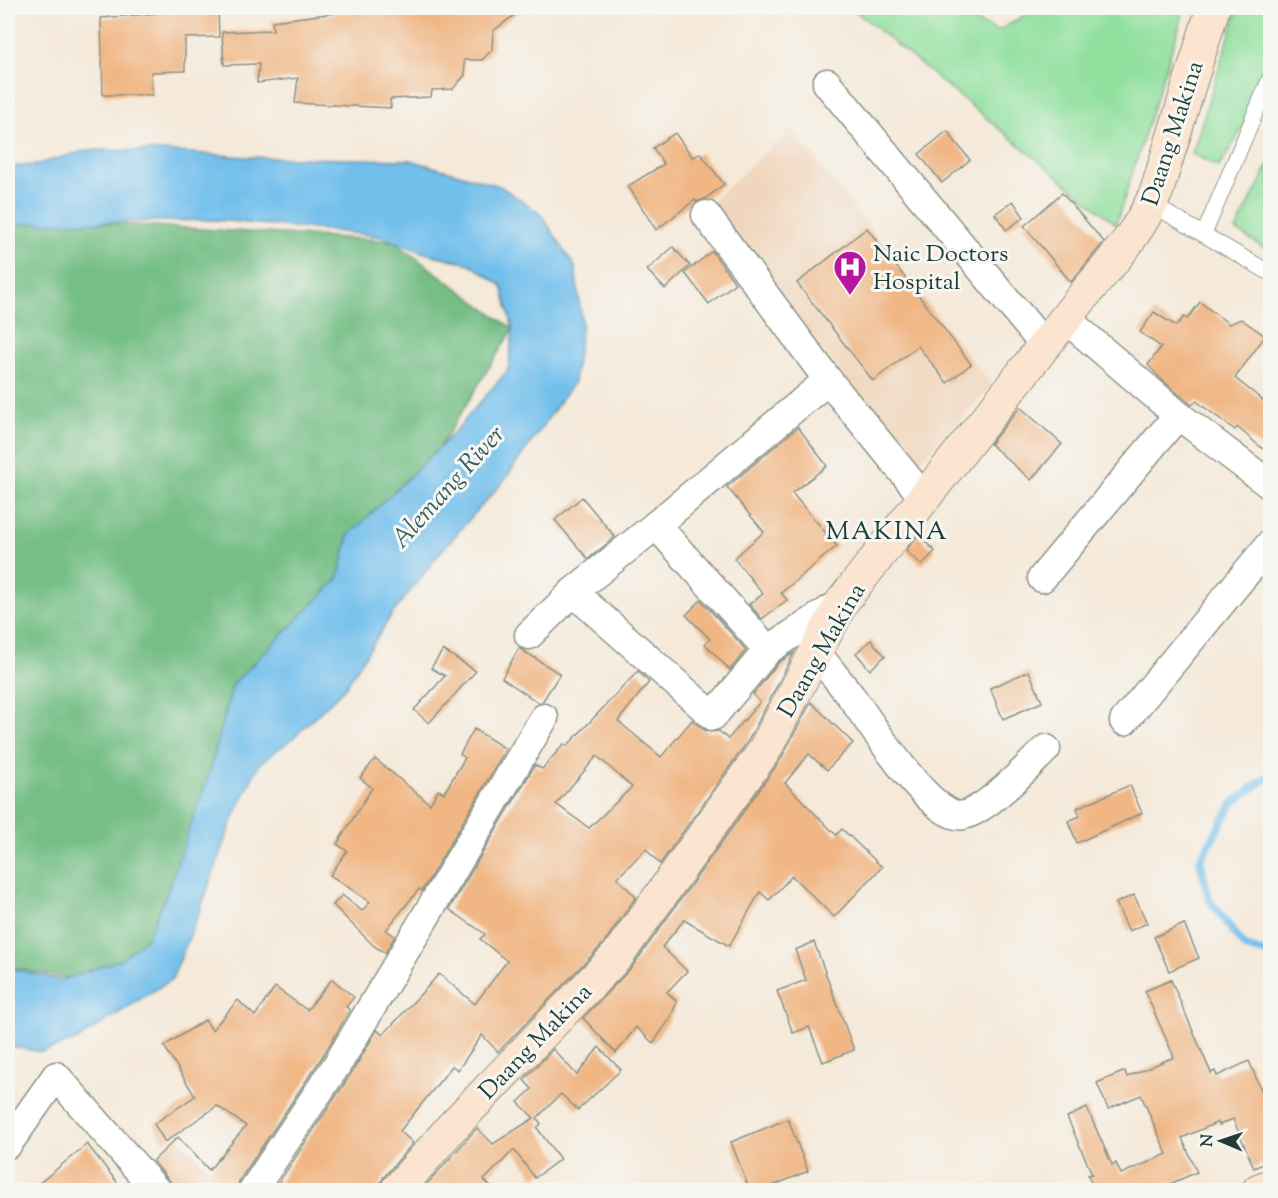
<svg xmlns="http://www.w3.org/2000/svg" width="1278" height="1198" viewBox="0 0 1278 1198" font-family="'Sorts Mill Goudy',serif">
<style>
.built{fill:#f0d6bc}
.green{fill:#91e09e;stroke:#588e69;stroke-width:1.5}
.forest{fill:#74be85;stroke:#4a7e5c;stroke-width:1.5}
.water{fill:#72bfec;stroke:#487e90;stroke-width:1.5}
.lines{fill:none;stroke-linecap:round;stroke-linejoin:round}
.stream{stroke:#72bfec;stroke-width:8}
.building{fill:#f0b683;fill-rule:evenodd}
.lane-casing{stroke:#8a9386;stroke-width:17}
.street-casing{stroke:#8a9386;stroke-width:31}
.secondary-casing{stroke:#8a9386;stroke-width:35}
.lane{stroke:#fff;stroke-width:15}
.street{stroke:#fff;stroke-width:28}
.secondary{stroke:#fce5d0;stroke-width:33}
.labels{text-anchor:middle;stroke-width:6;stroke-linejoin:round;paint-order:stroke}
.street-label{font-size:24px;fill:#1f3d34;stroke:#f6f6f2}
.poi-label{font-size:24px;fill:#1f3d34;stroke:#f6f6f2;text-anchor:start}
.water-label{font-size:26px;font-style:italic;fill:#345e62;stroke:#f6f6f2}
.neighbourhood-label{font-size:26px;letter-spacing:1.5px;fill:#1f3d34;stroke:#f6f6f2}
</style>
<rect width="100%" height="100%" fill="#f6f6f2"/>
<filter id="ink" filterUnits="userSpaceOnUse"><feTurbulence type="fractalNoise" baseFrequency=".0167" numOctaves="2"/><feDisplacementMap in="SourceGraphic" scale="12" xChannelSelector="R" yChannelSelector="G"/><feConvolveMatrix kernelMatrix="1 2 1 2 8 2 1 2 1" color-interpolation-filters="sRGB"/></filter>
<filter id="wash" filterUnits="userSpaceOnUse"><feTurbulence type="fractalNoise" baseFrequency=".008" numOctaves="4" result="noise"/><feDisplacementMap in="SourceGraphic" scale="24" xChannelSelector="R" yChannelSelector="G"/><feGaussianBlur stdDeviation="1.35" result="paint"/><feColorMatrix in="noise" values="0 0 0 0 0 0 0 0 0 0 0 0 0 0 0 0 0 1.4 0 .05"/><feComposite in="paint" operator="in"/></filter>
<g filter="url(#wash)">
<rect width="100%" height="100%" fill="#f5e9d9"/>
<polygon class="built" points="792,128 992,386 915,467 707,206"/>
<g class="green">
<polygon points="860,8 947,8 998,31 1037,8 1185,8 1116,224 854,10"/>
<polygon points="1238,8 1270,8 1270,82 1219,167 1192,154"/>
<polygon points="1270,162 1270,252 1236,230"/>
</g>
<polygon class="forest" points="8,222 87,222 393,241 513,329 440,447 348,537 338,579 233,684 211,766 154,956 67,978 8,967"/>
<polygon class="water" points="87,150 162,151 246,157 410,160 500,186 541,214 575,267 582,323 574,382 503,482 443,549 393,613 344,689 292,739 259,764 234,817 197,918 172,979 75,1041 42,1052 8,1046 8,968 62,980 120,960 146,939 166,895 211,768 233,684 338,579 349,535 450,437 508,370 513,329 502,286 470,264 425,253 382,237 327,230 216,220 8,224 8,167 35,165"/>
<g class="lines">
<polyline class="stream" points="1270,775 1233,803 1200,860 1209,899 1245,947 1270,954"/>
</g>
<g id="blocks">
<g class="building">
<polygon points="160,8 218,8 219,37 185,38 185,71 151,72 152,95 103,95 101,18 160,13"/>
<polygon points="375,8 524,8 493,31 492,50 482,60 464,60 465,75 453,89 432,90 431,97 390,99 391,108 295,103 298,78 257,83 259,64 224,65 222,32 273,30 272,21"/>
<polygon points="947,131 970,160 942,183 919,154"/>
<polygon points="675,133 693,158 700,153 724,184 705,199 696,202 695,200 656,230 628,186 664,164 653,148"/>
<polygon points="1062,193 1104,242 1071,282 1024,226"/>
<polygon points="1013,201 1024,217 1006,230 995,214"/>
<polygon points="867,228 971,364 947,383 918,346 873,381 797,283"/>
<polygon points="673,247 690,266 665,289 647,270"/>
<polygon points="712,251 735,283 709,304 685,273"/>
<polygon points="1200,302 1229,324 1241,319 1265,336 1235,378 1270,406 1270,455 1237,427 1235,430 1196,401 1192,405 1162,380 1148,365 1161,347 1140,332 1154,312 1176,326 1184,317 1187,319"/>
<polygon points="1020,407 1062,444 1031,480 990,444"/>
<polygon points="798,427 827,466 792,493 837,546 781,593 787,600 762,619 749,604 763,594 734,558 764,532 727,487"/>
<polygon points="582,497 615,537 588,559 555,520"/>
<polygon points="918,535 935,551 922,565 906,551"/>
<polygon points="701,600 746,650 730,670 705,644 710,639 686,615"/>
<polygon points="871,640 885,656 870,670 856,653"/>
<polygon points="519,648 560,674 542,702 539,703 502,678"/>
<polygon points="443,650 476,671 429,723 414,710 445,676 431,668"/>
<path d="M794 653 748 741 660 864 646 849 617 878 636 897 603 944 498 1052 482 1035 458 1070 452 1066 400 1131 413 1143 383 1178 377 1191H273L354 1069 377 1030 383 1035 439 974 475 1004 507 961 480 939 485 934 449 909 535 765 542 769 564 744 567 746 638 671 649 682 618 721 661 757 692 720 703 729 710 732 719 731 728 739 760 702 753 694 779 662ZM597 756 632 787 589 828 556 804Z"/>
<polygon points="1029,671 1042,702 1003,719 990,688"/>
<polygon points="811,702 853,743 827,770 809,754 785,783 836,835 842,829 882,867 834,917 792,876 769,900 760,892 729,946 684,920 662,947 687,971 667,992 677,1002 670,1019 653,1043 636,1027 616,1053 583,1018 632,967 779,762"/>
<polygon points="474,729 506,749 422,891 419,889 386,930 395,936 385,953 374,946 333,905 342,895 362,911 370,902 330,875 347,851 337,844 372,788 360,778 375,759 430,804 438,790 444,793 465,758 460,754"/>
<polygon points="1130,785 1142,813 1077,843 1068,821 1080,816 1077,808"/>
<polygon points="1134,895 1147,923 1129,931 1116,903"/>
<polygon points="1184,924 1199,958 1169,971 1154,937"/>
<polygon points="814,942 854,1050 823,1062 809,1027 793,1033 777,991 806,980 795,950"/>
<polygon points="332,979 354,997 346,1007 350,1010 326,1051 239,1181 237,1191 178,1191 153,1161 178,1137 209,1170 246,1126 217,1106 165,1142 154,1124 195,1096 164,1046 205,1020 212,1030 238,1000 255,1016 275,987 307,1010"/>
<polygon points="1171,980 1211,1073 1215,1071 1217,1076 1249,1061 1270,1111 1270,1161 1254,1168 1233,1119 1219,1125 1218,1122 1182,1138 1197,1172 1154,1191 1085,1191 1093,1187 1088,1175 1092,1174 1067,1117 1087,1108 1112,1165 1116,1163 1121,1174 1167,1154 1141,1095 1108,1109 1097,1083 1125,1071 1127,1077 1174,1057 1145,991"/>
<polygon points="599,1047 621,1070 578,1110 561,1094 537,1118 541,1124 537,1128 560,1159 535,1178 514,1150 484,1180 495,1191 421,1191 477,1128 493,1144 534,1118 518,1102 532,1089 524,1080 553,1049 577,1075"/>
<polygon points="788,1119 808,1171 760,1191 750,1191 731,1142"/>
<polygon points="87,1144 124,1191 30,1191"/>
</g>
</g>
</g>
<g filter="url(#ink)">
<use href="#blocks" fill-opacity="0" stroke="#8a9386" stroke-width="1.5"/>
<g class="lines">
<defs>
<g id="lane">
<polyline points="1151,204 1270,273"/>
<polyline points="1204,234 1270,78"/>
</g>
<g id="street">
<polyline points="827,83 1045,346"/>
<polyline points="706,215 828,380 924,498"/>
<polyline points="1066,319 1178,415 1270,485"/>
<polyline points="656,525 768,650"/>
<polyline points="1042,578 1178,415"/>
<polyline points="573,592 713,716 768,650 842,602"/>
<polyline points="529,635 573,592 656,525 828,380"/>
<path d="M816 652C828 668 841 683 853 699 870 722 933 823 964 815 988 809 1027 767 1046 749"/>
<polyline points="1124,721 1270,544"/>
<polyline points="8,1144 56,1076 156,1190"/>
<polyline points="253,1190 340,1060 544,718"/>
</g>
<g id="secondary">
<path d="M397 1190 451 1128 617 956 764 751 842 602 1088 290C1115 259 1142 228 1157 190L1213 8"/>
<polyline points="1259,1190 1270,1186"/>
</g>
</defs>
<use href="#lane" class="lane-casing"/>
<use href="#street" class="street-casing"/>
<use href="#secondary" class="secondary-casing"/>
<use href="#lane" class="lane"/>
<use href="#street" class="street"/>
<use href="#secondary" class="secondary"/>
</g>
</g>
<defs>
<symbol id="hospital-pin" viewBox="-11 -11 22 30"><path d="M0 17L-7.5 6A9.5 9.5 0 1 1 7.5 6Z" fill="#b5179e" stroke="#f6f6f2"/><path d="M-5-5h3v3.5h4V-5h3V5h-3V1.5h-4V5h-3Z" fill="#fff"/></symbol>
</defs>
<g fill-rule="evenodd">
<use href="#hospital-pin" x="831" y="248" width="38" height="52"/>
</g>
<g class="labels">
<g class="street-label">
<text transform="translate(1172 133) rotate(-72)" y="8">Daang Makina</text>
<text transform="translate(821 650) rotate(-60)" y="8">Daang Makina</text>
<text transform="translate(535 1041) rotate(-46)" y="8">Daang Makina</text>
</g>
<g class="poi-label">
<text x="873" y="261">Naic Doctors<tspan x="873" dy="28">Hospital</tspan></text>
</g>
<g class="water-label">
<text transform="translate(447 486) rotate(-48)" y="9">Alemang River</text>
</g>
<g class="neighbourhood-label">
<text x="887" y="539">MAKINA</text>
</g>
</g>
<rect width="1278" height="1198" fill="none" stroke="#f6f6f2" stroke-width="30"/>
<g transform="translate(1221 1141) rotate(272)" stroke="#f6f6f2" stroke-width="4.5" paint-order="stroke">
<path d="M0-4.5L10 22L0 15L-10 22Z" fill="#1f3d34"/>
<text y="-9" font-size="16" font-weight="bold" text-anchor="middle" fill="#1f3d34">N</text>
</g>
</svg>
